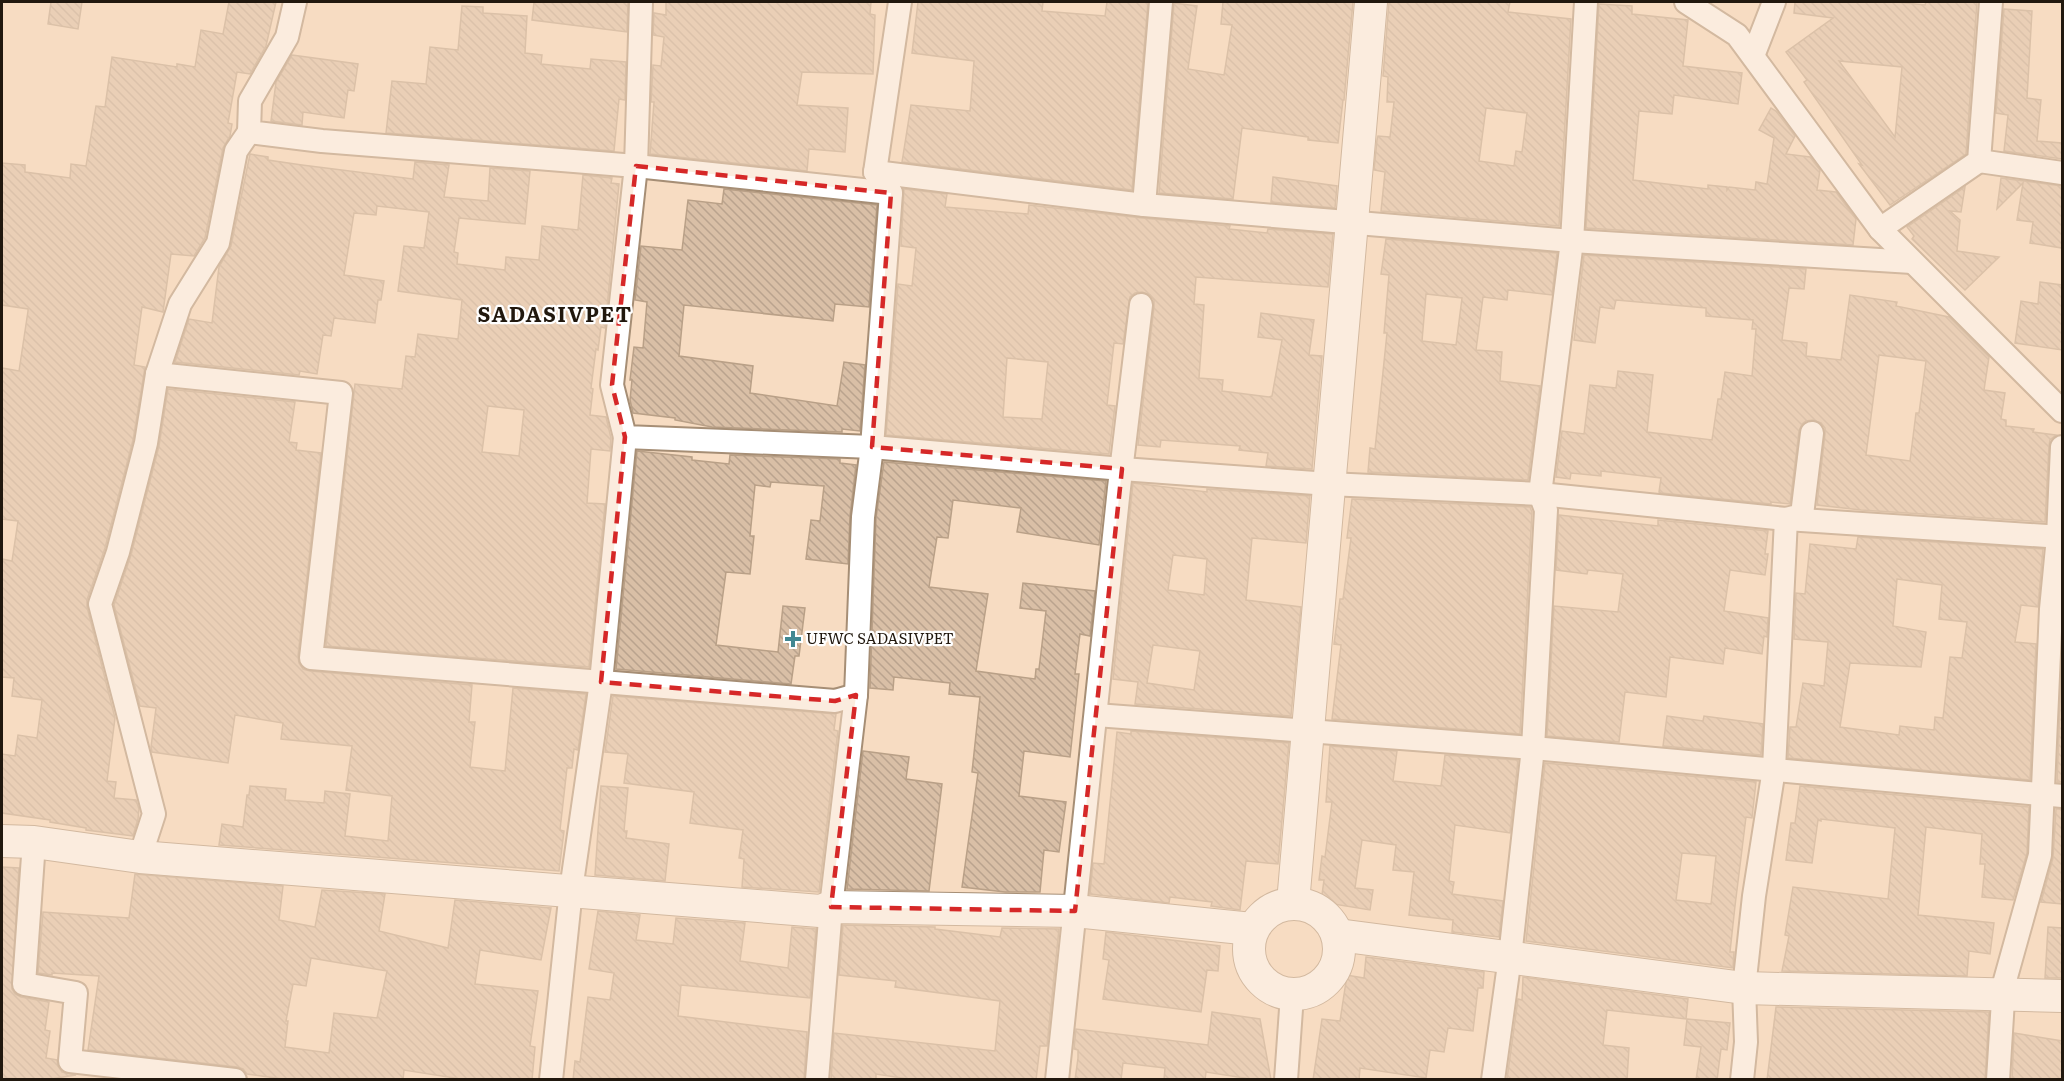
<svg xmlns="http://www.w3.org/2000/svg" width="2064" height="1081" viewBox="0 0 2064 1081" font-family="Literata,serif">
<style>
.building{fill:url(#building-back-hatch);stroke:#b9a087;stroke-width:1.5;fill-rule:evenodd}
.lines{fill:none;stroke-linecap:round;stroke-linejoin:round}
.street-casing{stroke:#a68e75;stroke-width:26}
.secondary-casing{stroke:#a68e75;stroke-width:34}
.street{stroke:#fff;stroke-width:22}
.secondary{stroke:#fff;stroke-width:32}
.marked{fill:none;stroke:#d62828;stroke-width:4.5;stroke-dasharray:12 8;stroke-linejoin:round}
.poi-dot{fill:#428892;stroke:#fff;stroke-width:2}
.labels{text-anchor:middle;stroke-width:4.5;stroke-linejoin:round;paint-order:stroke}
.poi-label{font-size:15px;fill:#21180e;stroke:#fff;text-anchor:start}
.district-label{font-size:21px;font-weight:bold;letter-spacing:1.5px;fill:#21180e;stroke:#fff}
</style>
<defs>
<pattern id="building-back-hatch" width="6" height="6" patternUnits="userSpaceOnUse" patternTransform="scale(1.5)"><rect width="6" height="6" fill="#d9bfa6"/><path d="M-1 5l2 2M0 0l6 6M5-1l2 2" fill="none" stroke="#baa38e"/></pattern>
</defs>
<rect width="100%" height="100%" fill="#f7dcc2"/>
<g class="building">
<polygon points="51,2 82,2 78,29 48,24"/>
<polygon points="229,2 276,2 266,46 250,74 237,72 228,123 232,124 230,136 223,148 205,238 194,256 171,254 163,312 142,307 134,365 145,367 133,440 105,548 87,600 87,607 115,718 107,781 116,782 114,798 136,800 139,809 138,819 133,836 86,830 86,828 50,822 50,820 2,813 2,754 15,756 18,735 37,738 42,700 12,696 14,678 2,677 2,559 12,561 18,521 2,519 2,368 19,371 28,311 28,309 2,305 2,163 25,165 25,172 70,178 71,164 86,166 96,106 105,107 112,57 177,67 177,64 195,67 201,30 223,34"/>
<polygon points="534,2 628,2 627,32 532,20"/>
<polygon points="666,2 871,2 870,14 875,15 873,74 802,72 797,105 848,108 845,152 809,149 807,171 650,154 654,102 651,102 653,65 661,66 664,37 653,35 654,13 666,15"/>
<polygon points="918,2 1043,2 1042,11 1105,16 1107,2 1148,2 1132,190 902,162 911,105 970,111 974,61 912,53"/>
<polygon points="1223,2 1353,2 1344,100 1343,100 1338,143 1308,140 1308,137 1242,128 1233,199 1159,193 1174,3 1197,6 1188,69 1224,75 1232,25 1221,24"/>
<path d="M1389 2H1510L1508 12 1571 19 1559 226 1381 211 1385 172 1374 170 1377 140 1378 136 1390 137 1394 102H1387L1388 77 1383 76ZM1486 108 1527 113 1522 152 1516 151 1514 166 1479 161Z"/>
<path d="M1795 2H1896L1925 5 1926 2H1977L1966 154 1890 205 1859 164 1862 165 1804 82 1807 80 1786 52 1833 18 1794 13ZM1839 61 1902 67 1895 137Z"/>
<polygon points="1599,4 1632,6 1632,14 1688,20 1683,66 1742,73 1738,104 1674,95 1672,114 1639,111 1633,180 1708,189 1708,185 1727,187 1727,190 1729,187 1755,190 1756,182 1767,184 1774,138 1759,130 1771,108 1776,111 1795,136 1786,154 1810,157 1820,170 1817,190 1836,192 1856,219 1853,245 1586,228"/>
<polygon points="462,6 483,7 483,13 527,16 525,53 542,55 541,64 590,69 591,59 626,62 625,100 619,99 614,151 386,133 392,81 426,84 430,47 458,50"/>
<polygon points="2004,9 2032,11 2027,98 2041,100 2037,141 2062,143 2062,159 2004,151 2008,115 1996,113"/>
<polygon points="292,55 358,64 354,91 348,90 344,118 303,112 302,125 271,121 276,82"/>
<path d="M250 154 268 157V160L302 165 413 179 415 162 449 165 444 197 488 201 490 168 530 171 525 224 459 218 454 252 458 253 457 264 505 270 506 257 539 260 542 226 578 230 583 175 612 178 611 183 619 184 605 328 601 327 598 350 596 349 591 388 593 389 590 415 606 417 611 438 610 451 591 449 587 503 605 504 589 667 326 646 355 384 402 389 406 356 415 357 418 334 458 339 462 300 398 291 404 246 424 248 429 212 377 206 376 215 354 213 344 275 384 281 381 300H378L375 323 334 318 331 336 323 335 317 374 300 371 299 375 175 362 189 319 212 323 219 267 231 246ZM488 406 524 410 519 456 482 452Z"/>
<polygon points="1273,177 1337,186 1335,208 1271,202"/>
<polygon points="2001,178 2062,186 2062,248 2030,243 2033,222 2017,220 2023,183 1997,209"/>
<polygon points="1965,187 1961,212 1950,211 1960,220 1957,251 1999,257 1965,290 1912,239 1914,236 1907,227"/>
<polygon points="724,189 877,205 869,307 835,304 833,321 684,305 679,356 753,366 750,393 837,406 844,362 865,365 860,431 842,429 842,432 712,427 675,420 675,418 633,413 630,400 632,380 630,380 634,347 643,348 647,302 635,300 641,246 682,250 688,200 722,204"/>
<path d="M904 189 947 194 945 207 1028 214 1029 205 1142 218 1230 226 1229 229 1267 233 1268 229 1333 234 1328 287 1196 277 1194 304 1204 305 1199 378 1223 380 1222 391 1269 397 1272 396 1282 340 1258 337 1261 313 1314 320 1309 355 1322 356 1312 469 1266 466 1268 453 1239 450 1240 446 1161 440 1160 447 1138 445 1154 307V300L1150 295 1142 292 1135 293 1130 297 1123 344 1114 343 1107 405 1115 406 1109 454 886 435 898 284 912 286 916 248 901 246ZM1007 358 1048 362 1042 419 1003 417Z"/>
<path d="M1386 239 1557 253 1552 295 1508 290 1507 300 1483 297 1476 350 1502 352 1500 381 1540 386 1528 480 1368 472 1370 448 1375 449 1387 333H1384L1389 275 1381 274ZM1426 294 1462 298 1456 345 1422 341Z"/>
<path d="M1584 255 1806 269 1804 289 1789 288 1782 340 1807 343 1806 356 1841 360 1850 295 1897 302 1896 306 1949 317 1989 357 1984 390 2005 393 2001 419 2006 420V426L2034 429 2033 432 2056 435 2050 440 2049 446 2045 522 1861 510 1817 505 1825 434V428L1821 423 1813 420 1806 421 1802 424 1799 431 1790 504 1771 502V504L1661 493 1659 492 1661 478 1601 471V476L1571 473 1570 479 1556 477 1562 431 1584 434 1590 385 1616 388 1618 371 1653 375 1647 432 1712 440 1718 399H1721L1725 372 1752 376 1756 329H1752L1753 320 1706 316V308L1616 300 1614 309 1600 307 1595 343 1574 340ZM1879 355 1926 361 1919 413H1916L1910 461 1866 455Z"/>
<polygon points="2040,282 2062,285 2062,350 2015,343 2021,301 2038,304"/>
<polygon points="168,389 295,402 289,442 297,443 296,450 321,453 298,656 299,663 303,669 310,671 472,685 469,722 475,722 470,767 505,771 513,688 586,694 578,750 574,749 572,768 567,768 560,830 564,831 559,871 219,845 222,824 243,827 247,795 249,795 250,786 286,789 285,800 324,803 325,791 350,794 345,836 388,841 392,796 346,790 352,746 281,739 283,723 235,715 228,763 152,752 151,747 156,708 140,706 114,605 131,555 159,446"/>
<polygon points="637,451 692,457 692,460 729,464 730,455 840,459 840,463 856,465 850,516 848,564 806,559 811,520 820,521 824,486 771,482 770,487 755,485 750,536 754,536 750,574 726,572 716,645 778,652 783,606 805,608 799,656 795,656 791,684 616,669"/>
<polygon points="884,462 1106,481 1099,545 1017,532 1021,508 953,500 948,538 937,537 929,587 988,594 976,671 1035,679 1036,669 1039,669 1046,611 1020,608 1023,583 1095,591 1090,636 1080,634 1075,674 1079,674 1070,757 1024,751 1019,796 1066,802 1059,852 1044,850 1040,892 1005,892 962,887 978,773 972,772 980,697 949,694 950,683 894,677 893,690 870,688 876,518"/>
<path d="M1133 483 1207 492V489L1310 496 1306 543 1252 538 1246 600 1301 607 1291 716 1135 704 1138 682 1113 679ZM1173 555 1207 559 1204 595 1168 590ZM1153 645 1200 651 1194 690 1147 683Z"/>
<polygon points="1352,499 1530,507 1532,512 1520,734 1332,719 1341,645 1334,644 1340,599 1343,599 1351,538 1347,538"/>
<polygon points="1559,515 1658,526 1658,520 1768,531 1765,554 1768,554 1765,575 1730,570 1724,611 1768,618 1767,637 1764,636 1762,654 1725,648 1723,664 1670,657 1666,697 1625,692 1619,742 1547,736 1554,606 1618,612 1623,574 1588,570 1587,574 1556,570"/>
<path d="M1858 537 2043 549 2038 607 2021 605 2015 642 2036 644 2030 780 1788 758 1790 727H1796L1803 683 1824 686 1828 642 1794 639 1796 593 1805 594 1810 544 1856 549ZM1897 579 1942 585 1939 619 1967 622 1962 658 1950 657 1943 718 1935 717 1934 730 1900 726 1899 735 1840 727 1850 663 1921 667 1926 632 1893 626Z"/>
<polygon points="2062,654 2062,782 2057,782"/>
<polygon points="613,696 836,714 834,730 838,731 836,747 819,892 742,887 744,859 739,858 743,830 690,823 694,792 624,783 628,754 605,752"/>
<polygon points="1667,716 1703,721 1704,716 1763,724 1761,755 1663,746"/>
<polygon points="1131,731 1289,743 1278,864 1246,861 1240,910 1211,906 1212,902 1170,897 1169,903 1090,894 1093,863 1104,864 1117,732 1131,734"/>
<polygon points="1330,746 1397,751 1393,781 1441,786 1445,755 1518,760 1510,833 1455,825 1449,881 1454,882 1452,894 1503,901 1499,937 1452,932 1453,920 1409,915 1414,872 1393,870 1396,845 1362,840 1355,888 1373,890 1370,910 1321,902 1324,880 1319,880 1322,856 1325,857 1332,802 1326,802"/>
<polygon points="863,751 909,757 906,779 942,784 929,891 847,889"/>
<path d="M1545 763 1756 782 1752 818 1746 817 1735 906 1730 952H1734L1733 968 1526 941ZM1682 853 1716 856 1711 904 1676 900Z"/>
<polygon points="601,786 628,788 624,831 627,831 626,838 669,844 665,881 595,875"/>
<polygon points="1800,786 2029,807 2027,853 2013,900 1982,897 1985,864 1980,864 1982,834 1926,827 1918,915 1994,923 1990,954 1969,951 1967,976 1782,971 1789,936 1785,935 1793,887 1888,899 1895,828 1821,819 1821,821 1818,820 1812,863 1786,860 1791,823 1795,823"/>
<polygon points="2056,809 2062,809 2062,904 2041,902 2053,858"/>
<polygon points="2,867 19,868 12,989 15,994 21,997 49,1002 45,1030 50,1031 46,1058 57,1060 58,1066 62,1072 76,1075 44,1080 2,1078"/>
<path d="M135 874 283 886 279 920 315 927 322 890 385 894 379 931 448 948 455 900 551 908 541 960 480 950 475 984 538 991 530 1046 535 1047 532 1080H467L404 1070 403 1080H290L247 1074 243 1069 237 1067 88 1050 99 976 52 973V975L38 973 43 912 129 918ZM311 958 387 971 377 1018 334 1013 329 1053 285 1047 288 1021H286L293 984 306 986Z"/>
<polygon points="598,911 640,915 636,940 673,944 676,918 745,923 740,961 788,968 792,927 816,929 810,998 681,985 678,1016 807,1032 804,1080 573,1080 575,1061 580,1062 588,997 610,1000 614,973 589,969"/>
<polygon points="843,925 935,927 935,929 1000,937 1002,928 1059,929 1047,1046 1040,1046 1036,1080 915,1080 876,1074 876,1080 831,1080 834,1033 995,1051 1000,1001 895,987 896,981 839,975"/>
<polygon points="2048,927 2062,928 2062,978 2045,978"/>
<polygon points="1106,932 1220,946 1218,971 1207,970 1201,1012 1103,999 1109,960 1103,959"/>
<polygon points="1366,957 1484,972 1483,988 1478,988 1473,1031 1448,1028 1444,1052 1430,1050 1426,1078 1360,1068 1359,1080 1313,1080 1322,1019 1340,1021 1347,975 1364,978"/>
<polygon points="1523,977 1688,999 1686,1019 1607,1010 1603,1045 1629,1048 1627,1080 1507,1079 1518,999 1522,1000"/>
<polygon points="1776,1007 1989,1012 1985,1080 1767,1080"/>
<polygon points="1212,1012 1260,1019 1271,1080 1257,1080 1206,1072 1205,1080 1164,1080 1165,1068 1123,1063 1121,1080 1075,1080 1078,1058 1078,1050 1074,1049 1076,1029 1208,1045"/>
<polygon points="1687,1019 1730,1023 1727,1050 1721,1049 1717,1080 1696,1080 1701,1047 1684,1045"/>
<polygon points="2014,1033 2062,1041 2062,1080 2012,1080"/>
</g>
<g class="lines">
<defs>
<g id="street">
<polyline points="295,2 287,37 250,101 249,132 322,141 636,166 891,193"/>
<polyline points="641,2 636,166 612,385 625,437 872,447 1122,469 1329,484 1540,494 1786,519 2062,537"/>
<polyline points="1686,2 1737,35 1880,229 2062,411"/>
<polyline points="1753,56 1774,2"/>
<polyline points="1979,161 2062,173"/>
<polyline points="875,172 1144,205 1161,2"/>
<polyline points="1144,205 1572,241 1912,262"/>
<polyline points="1880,229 1979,161 1991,2"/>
<polyline points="157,374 341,393 311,658 835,701 856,695"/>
<polyline points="1096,715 1533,748 2062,796"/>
<polyline points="34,842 24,984 76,993 70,1061 235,1080"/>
<polyline points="140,857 154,814 100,604 118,552 146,443 157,374 180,304 218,243 236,151 249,132"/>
<polyline points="551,1080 571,890 601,682 625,437"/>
<polyline points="817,1080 831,907 856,695 863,517 872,447 891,193 875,172 900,2"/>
<polyline points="1057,1080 1119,488 1141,305"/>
<polyline points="1286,1080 1292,995"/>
<polyline points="1493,1080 1510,957 1533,748 1546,510 1540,494 1572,241 1586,2"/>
<polyline points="1742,1080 1746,1042 1744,988 1754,896 1774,769 1786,519 1802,515 1812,433"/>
<polyline points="1998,1080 2004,984 2040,855 2051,609 2058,537 2062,447"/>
</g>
<g id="secondary">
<polyline points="2,841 34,842 140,857 820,911 831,907 1075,911 1252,929"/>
<polyline points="1293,903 1371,2"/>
<circle cx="1294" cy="949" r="45"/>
<polyline points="1338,935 1744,988 2062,996"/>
</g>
</defs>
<use href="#street" class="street-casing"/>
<use href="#secondary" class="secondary-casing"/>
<use href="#street" class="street"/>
<use href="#secondary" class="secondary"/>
</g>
<path d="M0 0H2064V1081H0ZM636 166 891 193 872 447 1122 469 1075 911 831 907 856 695 835 701 601 682 625 437 612 385Z" fill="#f7dcc2" fill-opacity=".55" fill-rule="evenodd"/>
<path class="marked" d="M636 166 891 193 872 447 1122 469 1075 911 831 907 856 695 835 701 601 682 625 437 612 385Z"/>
<path class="poi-dot" d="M790 630h6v6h6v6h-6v6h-6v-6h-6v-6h6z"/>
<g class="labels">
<g class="poi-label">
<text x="806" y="644">UFWC SADASIVPET</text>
</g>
<g class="district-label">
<text x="555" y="322">SADASIVPET</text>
</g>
</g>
<rect width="2064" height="1081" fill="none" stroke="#21180e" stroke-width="6"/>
</svg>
